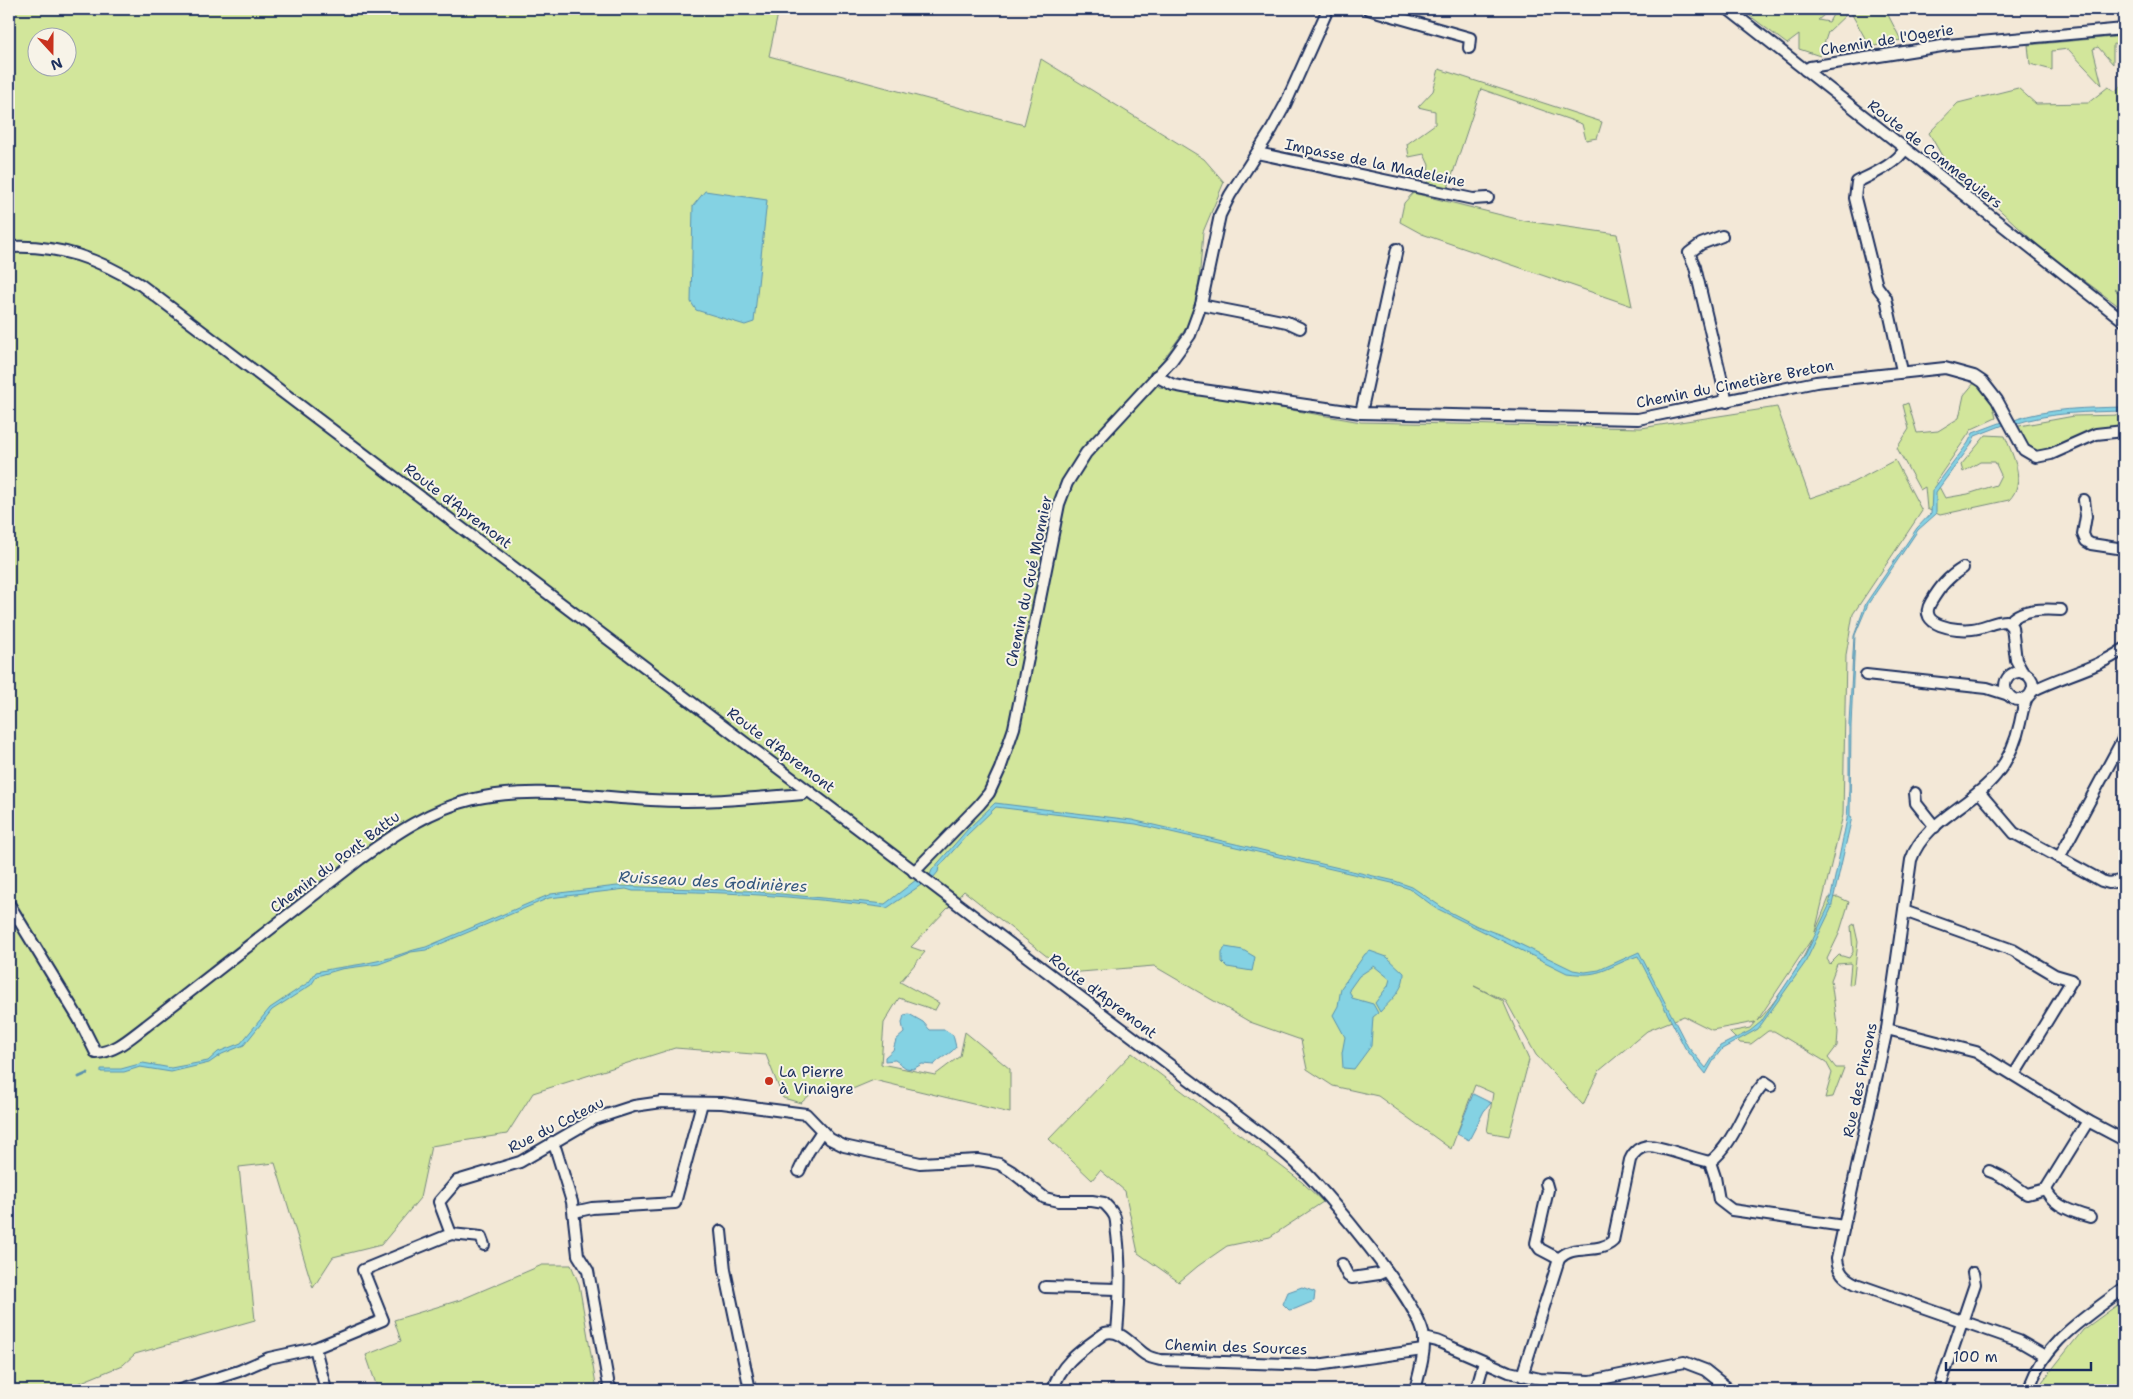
<svg xmlns="http://www.w3.org/2000/svg" width="2133" height="1399" viewBox="0 0 2133 1399" font-family="'Shantell Sans',sans-serif">
<style>
.green{fill:#d2e69b;stroke:#768a7c;fill-rule:evenodd}
.water{fill:#84d2e3;stroke:#5a91ae}
.lines{fill:none;stroke-linecap:round;stroke-linejoin:round}
.stream{stroke:#5a91ae;stroke-width:3}
.minor-casing{stroke:#1b2f5e;stroke-width:14}
.minor{stroke:#f7f3e8;stroke-width:10}
.poi-dot{fill:#c8321e;stroke:#f7f3e8;stroke-width:2}
.labels{text-anchor:middle;stroke-width:4;stroke-linejoin:round;paint-order:stroke}
.street-label{font-size:15px;fill:#1b2f5e;stroke:#f7f3e8}
.poi-label{font-size:15px;fill:#1b2f5e;stroke:#f7f3e8;text-anchor:start}
.water-label{font-size:16px;font-style:italic;fill:#35587f;stroke:#f7f3e8}
</style>
<rect width="100%" height="100%" fill="#f3e8d7"/>
<filter id="ink" filterUnits="userSpaceOnUse"><feTurbulence type="fractalNoise" baseFrequency=".02" numOctaves="2"/><feDisplacementMap in="SourceGraphic" scale="10" xChannelSelector="R" yChannelSelector="G"/><feConvolveMatrix kernelMatrix="1 2 1 2 8 2 1 2 1" color-interpolation-filters="sRGB"/></filter>
<g filter="url(#ink)">
<g class="green">
<path d="M9 9H779L769 56 1024 125 1041 59 1204 159 1224 182 1203 232 1199 282 1192 320 1163 360 1149 375 1159 387 1361 422 1641 428 1777 407 1810 498 1848 485 1895 460 1922 511 1853 614 1846 655 1843 815 1815 932 1829 898 1838 897 1849 902 1839 934 1827 959 1830 964 1839 955 1849 958 1853 952 1851 926 1854 924 1858 942 1853 984 1849 985 1851 963 1837 964 1831 980 1838 1032 1837 1046 1828 1058 1836 1068H1844L1833 1097 1825 1098 1832 1073 1826 1062 1774 1031H1768L1751 1044 1740 1043 1729 1032 1750 1028 1755 1022 1712 1030 1684 1016 1647 1031 1599 1071 1583 1105 1536 1055 1506 1001 1474 986 1503 1001 1529 1060 1509 1136 1487 1132 1493 1093 1475 1085 1451 1149 1378 1096 1333 1086 1307 1069 1301 1040 1250 1022 1154 966 1068 973 964 891 911 947 925 952 900 982 939 1003 935 1010 899 998 884 1023 881 1064 935 1075 960 1056 965 1032 1010 1069V1113L874 1080 843 1093 813 1092 801 1103 783 1098 766 1055 675 1048 533 1093 507 1134 431 1146 420 1198 381 1245 333 1257 313 1288 275 1163 239 1167 255 1320 135 1354 123 1365 62 1390H9ZM38 38H68V68H38ZM1811 940C1806 958 1772 1008 1757 1021Z"/>
<polygon points="1741,9 1831,9 1818,20 1829,22 1836,9 1885,9 1901,40 1870,47 1850,11 1828,32 1820,56 1799,49 1799,35 1787,44"/>
<polygon points="2124,36 2124,46 2113,44 2113,64 2098,47 2093,49 2102,85 2068,49 2052,51 2052,70 2030,64 2028,45"/>
<polygon points="1439,69 1602,122 1597,138 1586,140 1582,124 1481,89 1448,188 1427,184 1429,165 1424,154 1409,157 1407,144 1435,124 1435,111 1418,107 1433,91"/>
<polygon points="2124,83 2124,295 2114,289 2124,298 2124,310 2043,250 1989,200 1958,184 1929,133 1958,103 2018,88 2036,104 2088,103 2108,87 2115,91"/>
<polygon points="1413,193 1525,221 1617,234 1632,306 1422,234 1400,222 1404,203"/>
<path d="M1975 382 1992 402 1996 418 1972 429 1936 481 1945 498 1968 494 1996 485 2001 475 1995 462H1980L1963 472 1961 465 1986 435 2005 436C2013 456 2027 482 2009 500L1940 515 1927 509 1925 487 1920 490 1897 448 1909 429 1903 405 1908 403 1917 433 1938 431 1959 418 1964 395Z"/>
<polygon points="2124,415 2124,427 2038,454 2028,450 2014,427 2074,416"/>
<polygon points="1132,1053 1302,1182 1323,1202 1270,1237 1227,1246 1198,1266 1179,1282 1138,1253 1125,1191 1100,1170 1092,1180 1049,1139"/>
<polygon points="542,1265 571,1265 579,1284 597,1390 378,1390 366,1355 401,1341 394,1320 460,1300"/>
<polygon points="2124,1300 2124,1390 2040,1390 2042,1382 2083,1330"/>
</g>
<g class="water">
<polygon points="705,191 767,200 754,322 745,325 696,310 691,302 693,206"/>
<path d="M2124 407V411C2088 412 2051 412 2015 424L2014 420C2049 408 2087 408 2124 407Z"/>
<path d="M2005 421 2006 424 1975 436 1971 445 1936 492V514L1918 530 1868 604 1855 635 1851 726 1850 816 1852 817 1831 909 1805 963 1758 1029 1722 1049 1715 1058 1706 1074 1685 1048 1638 956C1607 966 1603 978 1567 973L1436 908 1410 889 1392 883 1136 824 996 807 966 836 939 867 938 872 933 878 930 875 932 870 968 829 995 803 1132 820 1395 881 1412 887 1446 910 1477 926 1501 935 1573 970 1585 972 1599 970 1639 952 1688 1047 1706 1068 1720 1046 1750 1031 1761 1022 1805 956 1829 906 1847 819 1849 789V723L1854 636 1866 603 1917 528 1931 513 1932 491 1968 443 1973 433Z"/>
<path d="M916 880 921 885 887 908C802 896 718 891 633 891L626 889 549 898 426 950 411 952 379 964 341 969 317 976 311 985 272 1010 244 1045 222 1054 209 1063 171 1072 140 1067 124 1072H101V1069H121L143 1063 171 1068 208 1061 218 1052 241 1043 270 1008 309 982 316 972C336 967 357 966 377 961 394 958 409 950 426 947L551 894 617 886 749 891 885 904Z"/>
<polygon points="1225,947 1243,950 1255,957 1252,971 1227,967 1222,962 1222,953"/>
<path d="M1370 951 1387 957 1404 973C1404 990 1391 1000 1380 1012L1375 1003 1388 986 1390 979 1374 966 1359 976 1349 990 1352 998 1373 1004 1378 1013 1373 1017 1371 1046 1354 1069 1343 1068 1342 1053 1345 1037 1333 1015 1338 1006 1341 988 1365 954Z"/>
<path d="M909 1014 923 1022 930 1030H945L953 1035 956 1047C950 1055 940 1057 934 1065L922 1064 913 1069 906 1068 895 1060 885 1061V1057L893 1050 896 1040 904 1033 902 1023 904 1015Z"/>
<polygon points="1473,1094 1491,1103 1484,1111 1469,1140 1457,1134"/>
<polygon points="1302,1287 1315,1292 1314,1301 1295,1309 1289,1310 1283,1304 1288,1292"/>
</g>
<g class="lines">
<polyline class="stream" points="79,1077 88,1073"/>
<defs>
<g id="minor">
<polyline points="1368,9 1470,38 1469,48"/>
<polyline points="1728,9 2124,321"/>
<polyline points="1805,70 1810,67 1948,45 2124,29"/>
<polyline points="1257,153 1473,199 1488,198"/>
<polyline points="1722,236 1701,244 1689,253 1695,267 1727,402"/>
<path d="M9 247C58 244 99 259 141 285L1265 1137C1276 1146 1287 1154 1297 1164 1324 1189 1422 1305 1424 1338 1425 1355 1419 1374 1415 1390"/>
<polyline points="1201,305 1287,322 1300,328"/>
<path d="M1902 371 1886 298 1877 286 1855 198 1857 182C1873 174 1896 164 1905 149"/>
<polyline points="1156,376 1173,385 1189,388 1361,413 1638,419 1816,382 1945,368 1974,376 1983,382 1997,400 2024,450 2036,457 2051,454 2096,434 2124,431"/>
<polyline points="1361,413 1397,249"/>
<polyline points="2084,500 2086,516 2083,534 2086,541 2091,544 2124,549"/>
<path d="M1963 568C1948 577 1940 587 1931 602 1916 626 1957 631 1972 629 1984 628 1994 621 2006 621L2012 627 2016 660 2023 673"/>
<path d="M2009 623C2019 608 2045 609 2061 610"/>
<circle cx="2019" cy="686" r="14"/>
<polyline points="1866,675 1987,688 2009,695"/>
<path d="M2032 691C2063 675 2096 669 2124 649"/>
<path d="M2027 698C2023 706 2022 714 2020 723 2016 742 2008 760 1996 775 1971 806 1924 821 1911 860L1887 1029 1837 1258C1838 1272 1844 1278 1856 1284L2019 1341 2045 1356"/>
<polyline points="1979,792 2014,833 2102,881 2109,883 2124,880"/>
<polyline points="1915,793 1916,803 1935,827"/>
<polyline points="2059,858 2124,737"/>
<polyline points="914,872 979,805 989,793 1000,769 1014,728 1059,504 1067,483 1086,453 1172,360 1190,335 1201,305 1220,215 1230,195 1272,129 1285,105 1328,9"/>
<path d="M9 904 79 1019 96 1053C116 1052 131 1037 146 1026L360 859C395 834 431 809 474 799 532 786 592 797 651 800 698 803 745 799 792 795L803 794 807 790"/>
<polyline points="1904,911 2013,950 2055,975 2072,980 2014,1075"/>
<polyline points="1887,1029 1976,1052 2088,1121 2124,1140"/>
<polyline points="552,1142 556,1150 572,1202 578,1255 588,1271 609,1386 613,1390"/>
<path d="M1710 1162C1737 1141 1742 1106 1765 1082L1771 1086"/>
<polyline points="799,1171 808,1152 822,1131"/>
<path d="M1989 1171C2003 1175 2014 1186 2027 1194L2046 1189 2088 1121"/>
<polyline points="1546,1183 1548,1190 1536,1243 1540,1249 1559,1259"/>
<path d="M2046 1189C2051 1205 2075 1213 2090 1217"/>
<polyline points="574,1212 592,1208 675,1203 702,1103"/>
<polyline points="721,1231 725,1270 750,1390"/>
<polyline points="451,1234 481,1237 484,1245"/>
<polyline points="1342,1264 1348,1276 1352,1278 1379,1274 1386,1271"/>
<polyline points="1045,1287 1118,1289"/>
<polyline points="1424,1338 1437,1341 1509,1372 1540,1379 1591,1381 1684,1362 1705,1370 1730,1390"/>
<polyline points="315,1348 326,1390"/>
<path d="M1522 1376 1559 1259C1573 1243 1598 1255 1613 1241L1630 1160C1633 1153 1639 1147 1648 1146 1661 1146 1694 1159 1710 1162L1715 1177 1719 1200 1732 1210 1844 1226"/>
<path d="M180 1390 239 1371 269 1358 315 1348 383 1320 363 1270 451 1234 439 1202 457 1181 520 1162 594 1119 634 1106 662 1102 722 1103 806 1114 830 1139 844 1146 920 1163 978 1160 990 1162 999 1164 1011 1171 1045 1198 1058 1201H1092L1104 1203C1107 1206 1112 1211 1114 1215 1117 1220 1116 1229 1117 1234 1121 1267 1120 1299 1117 1332"/>
<path d="M1053 1390C1060 1363 1083 1349 1105 1333 1121 1328 1133 1347 1146 1355 1150 1358 1156 1359 1161 1360L1317 1365 1423 1350"/>
<polyline points="1476,1390 1484,1362"/>
<polyline points="1941,1390 1941,1384 1975,1284 1973,1273"/>
<path d="M2029 1390C2043 1341 2087 1317 2124 1288"/>
</g>
</defs>
<use href="#minor" class="minor-casing"/>
<use href="#minor" class="minor"/>
</g>
</g>
<circle class="poi-dot" cx="769" cy="1081" r="5"/>
<g class="labels">
<g class="street-label">
<text transform="translate(1887 40) rotate(-9)" y="5">Chemin de l'Ogerie</text>
<text transform="translate(1935 154) rotate(38)" y="5">Route de Commequiers</text>
<text transform="translate(1375 163) rotate(12)" y="5">Impasse de la Madeleine</text>
<text transform="translate(1735 384) rotate(-11)" y="5">Chemin du Cimetière Breton</text>
<text transform="translate(458 506) rotate(37)" y="5">Route d'Apremont</text>
<text transform="translate(1029 581) rotate(-78)" y="5">Chemin du Gué Monnier</text>
<text transform="translate(781 750) rotate(37)" y="5">Route d'Apremont</text>
<text transform="translate(335 862) rotate(-37)" y="5">Chemin du Pont Battu</text>
<text transform="translate(1103 996) rotate(37)" y="5">Route d'Apremont</text>
<text transform="translate(1860 1080) rotate(-78)" y="5">Rue des Pinsons</text>
<text transform="translate(556 1125) rotate(-27)" y="5">Rue du Coteau</text>
<text transform="translate(1236 1347) rotate(2)" y="5">Chemin des Sources</text>
</g>
<g class="poi-label">
<text x="779" y="1077">La Pierre<tspan x="779" dy="17">à Vinaigre</tspan></text>
</g>
<g class="water-label">
<text transform="translate(713 881) rotate(3)" y="6">Ruisseau des Godinières</text>
</g>
</g>
<rect width="2133" height="1399" fill="none" stroke="#f7f3e8" stroke-width="30"/>
<rect x="15" y="15" width="2103" height="1369" fill="none" stroke="#1b2f5e" stroke-width="2" filter="url(#ink)"/>
<g transform="translate(52 52) rotate(159)"><circle r="24" fill="#f7f3e8" stroke="#9fa5b1"/>
<path d="M0-4L9 19L0 12L-9 19Z" fill="#c8321e"/>
<text y="-8" font-size="14" font-weight="bold" text-anchor="middle" fill="#1b2f5e">N</text>
</g>
<path d="M1946 1362v8h145v-8" fill="none" stroke="#1b2f5e" stroke-width="2.5"/>
<text x="1953" y="1362" font-size="15" fill="#1b2f5e" stroke="#f7f3e8" stroke-width="4" paint-order="stroke">100 m</text>
</svg>
